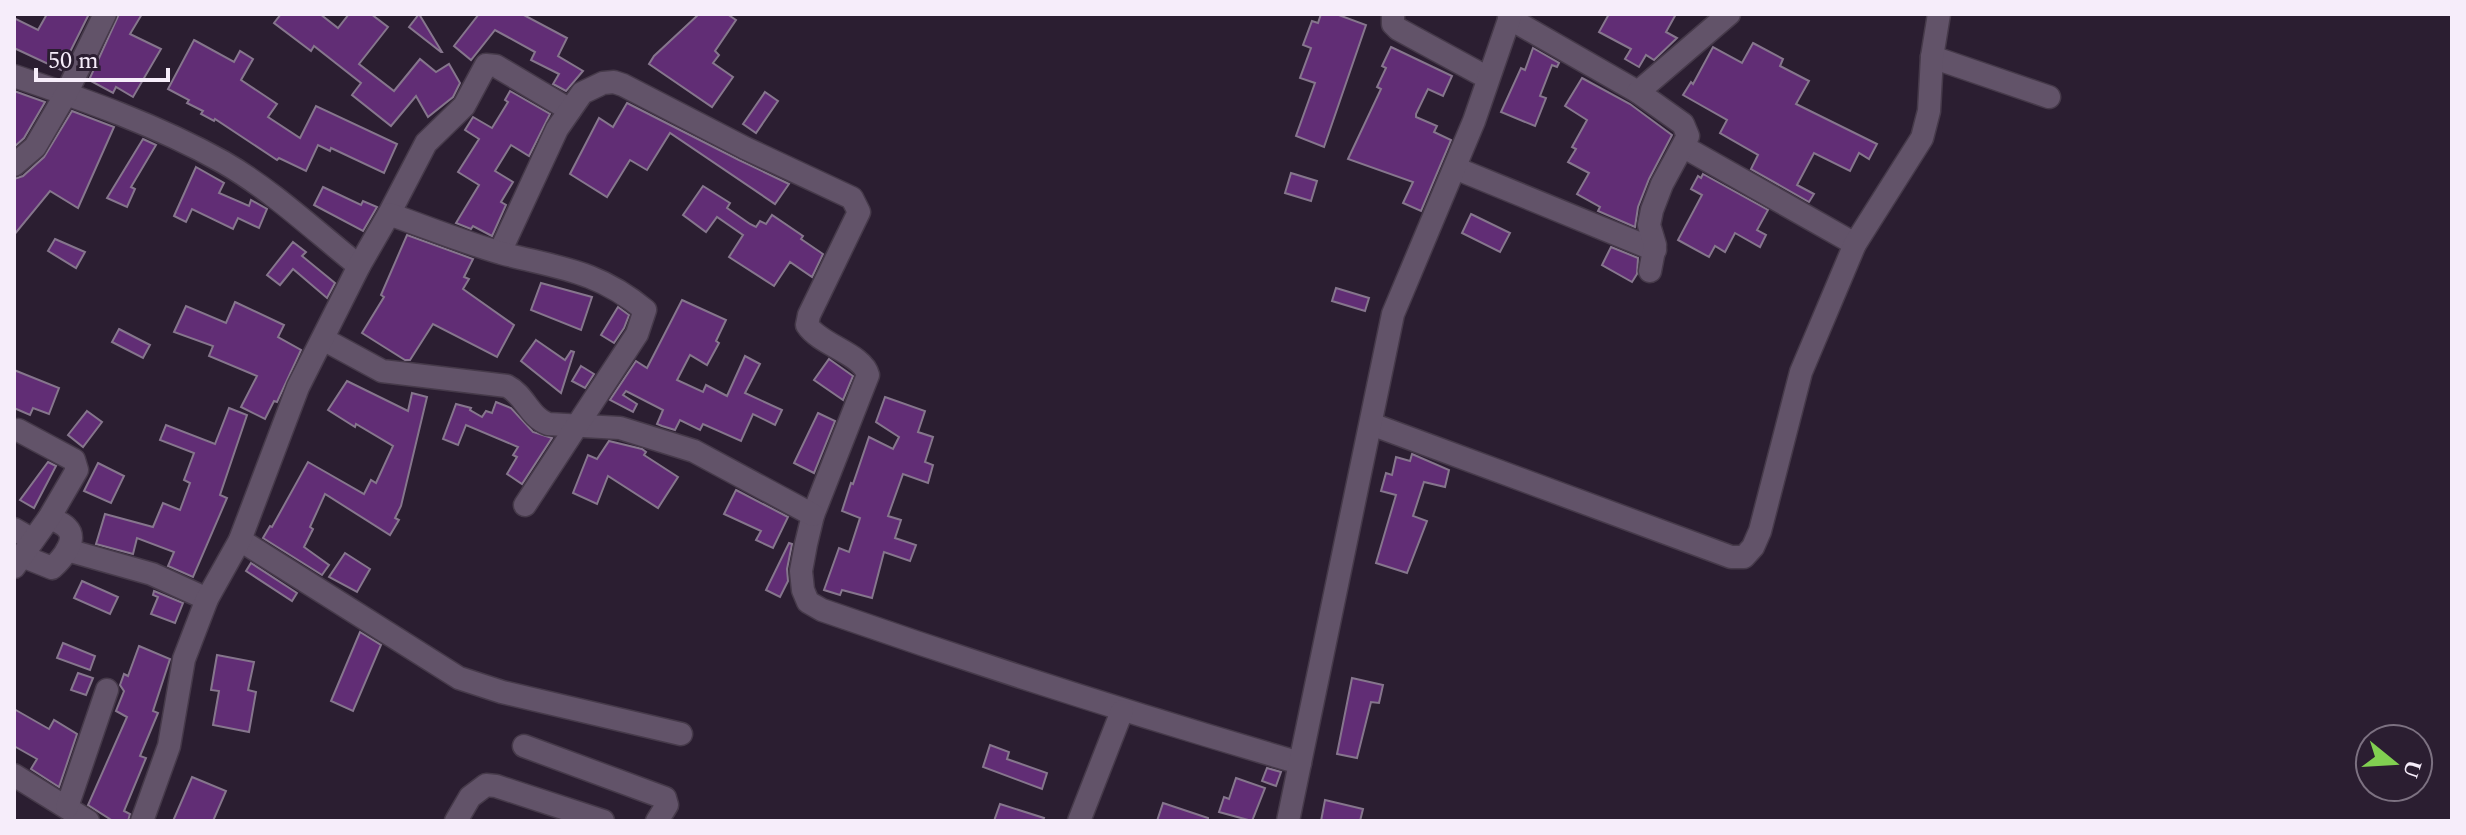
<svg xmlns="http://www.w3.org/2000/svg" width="2466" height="835" viewBox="0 0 2466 835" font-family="Spectral,serif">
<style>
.building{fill:#612d75;stroke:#86768d;stroke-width:2}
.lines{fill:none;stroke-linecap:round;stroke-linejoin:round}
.minor-casing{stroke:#463a4a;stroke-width:25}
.minor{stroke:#625369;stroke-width:22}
</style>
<rect width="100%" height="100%" fill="#2b1e31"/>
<g class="building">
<polygon points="47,14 89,14 61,70 14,48 14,18 38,30"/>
<polygon points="119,14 142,14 130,34 161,49 133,97 116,87 113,93 89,80"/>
<polygon points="281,14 320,14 338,28 349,14 371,14 388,27 359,64 394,91 420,59 436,72 449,64 460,83 453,97 428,117 416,96 391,126 352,95 361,83 314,46 311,51 274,23"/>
<polygon points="419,14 442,52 441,52 409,27"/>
<polygon points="479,14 522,14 567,38 558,56 583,71 566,91 553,84 559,74 531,60 535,52 495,30 471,60 454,46"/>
<polygon points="699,14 727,14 736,20 715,51 719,55 713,63 733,77 712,107 649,64 654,56"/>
<polygon points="1321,14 1336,14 1366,25 1324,147 1296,136 1315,83 1300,78 1311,48 1303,45 1312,21 1318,23"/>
<polygon points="1609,14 1676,14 1666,32 1677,38 1654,60 1646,55 1639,67 1625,59 1631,49 1599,32"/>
<polygon points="194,40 234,62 240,51 253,59 241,80 277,104 268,117 300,138 316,106 397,144 384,173 331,148 330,151 318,145 306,171 279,158 277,160 215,119 214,121 201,114 203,111 187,103 189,100 168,89"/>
<polygon points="1753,43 1783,59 1780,66 1809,81 1796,104 1877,144 1869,159 1859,153 1850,171 1814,153 1797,185 1814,194 1809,202 1751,169 1758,155 1720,133 1727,120 1683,95 1691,82 1693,84 1713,47 1742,63"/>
<polygon points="1391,47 1452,76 1443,96 1428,89 1416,114 1416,117 1437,126 1434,132 1451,140 1421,211 1403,203 1413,182 1348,159 1381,89 1377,87 1386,68 1382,66"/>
<polygon points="1533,48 1559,63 1557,67 1552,65 1540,96 1546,98 1535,126 1501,112 1521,68 1525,70"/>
<polygon points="1582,78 1630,104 1672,135 1649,179 1638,207 1635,227 1598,211 1600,207 1577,194 1589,173 1568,162 1576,149 1572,147 1587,120 1565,106"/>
<polygon points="14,91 45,102 24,138 14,147"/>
<polygon points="510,91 550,114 529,156 511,145 495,171 513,182 501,202 506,205 492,236 473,226 471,229 456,223 479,185 458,172 479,139 465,130 473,117 492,128 508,102 505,100"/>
<polygon points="765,92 778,101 756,133 743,124"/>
<polygon points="627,103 739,160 789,184 775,204 670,133 647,170 630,160 607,197 570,174 599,118 613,127"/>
<polygon points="72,111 114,127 78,208 50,191 14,235 14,179 23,176 44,157"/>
<polygon points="143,139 156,145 131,187 135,189 127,207 107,198"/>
<polygon points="196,167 224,183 219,193 249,206 251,200 267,209 259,228 238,218 233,229 192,209 186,222 174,216"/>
<polygon points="1291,173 1317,181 1311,201 1285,193"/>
<polygon points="1703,174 1768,210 1757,230 1766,235 1760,247 1735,233 1725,252 1715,246 1709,257 1678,240 1702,195 1691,189 1698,176 1701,178"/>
<polygon points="703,186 730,203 727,208 750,224 756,227 760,221 766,224 772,215 803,236 801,239 823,254 812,277 790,262 774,286 729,257 743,235 717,217 706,232 683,215"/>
<polygon points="323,187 361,205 363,201 377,207 363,231 314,205"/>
<polygon points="1471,214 1510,233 1500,252 1462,233"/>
<polygon points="407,235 473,259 464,277 469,279 463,289 514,325 497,357 433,324 410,360 405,360 362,333 384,297 381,295"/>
<polygon points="55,239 85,252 76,268 48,251"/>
<polygon points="293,242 306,252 302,256 335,283 327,298 293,269 280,285 267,275"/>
<polygon points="1611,247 1638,258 1637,274 1632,282 1602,265"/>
<polygon points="541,283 592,297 581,330 531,310"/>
<polygon points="1336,288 1369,298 1365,311 1332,301"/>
<polygon points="682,300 726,320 716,341 719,343 707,365 690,355 677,380 703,392 706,385 727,396 745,356 760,364 745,393 782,410 775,425 753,414 741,441 703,424 700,430 680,420 675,430 662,426 657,424 663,410 626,391 623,395 637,404 633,412 610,400 636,361 647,368"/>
<polygon points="235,302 284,325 278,337 301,350 277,402 274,401 265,419 241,407 257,376 209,356 213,346 174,332 186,306 226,323"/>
<polygon points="618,307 629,315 624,328 614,343 601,335"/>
<polygon points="119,329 150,345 143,358 112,342"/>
<polygon points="536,340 565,360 571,351 574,352 561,393 521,361"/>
<polygon points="829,359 853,376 843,400 814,380"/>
<polygon points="581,366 594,374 585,388 572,381"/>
<polygon points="14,370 59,388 49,414 33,408 30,415 14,408"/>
<polygon points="347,381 408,411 412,393 427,397 401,506 395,518 399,520 390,535 325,494 310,527 313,529 304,547 329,565 322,575 263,538 270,526 272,527 308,462 364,494 371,480 376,483 393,446 356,424 355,427 328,410"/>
<polygon points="885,397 925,411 918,432 933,437 925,462 933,465 928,483 903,474 888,516 901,520 895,538 916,545 910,561 884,552 872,598 842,590 840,595 824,590 839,548 849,552 860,518 842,511 851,483 853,484 869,437 893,449 899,437 876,422"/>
<polygon points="496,402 511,408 533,432 552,438 522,484 507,474 517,457 513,455 518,447 466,425 458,445 443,439 456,404 471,408 470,410 482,417 486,411 492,413"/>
<polygon points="229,408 247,415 220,495 227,498 193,577 168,566 174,552 137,538 133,554 96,544 105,514 153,527 163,503 180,510 190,483 184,480 194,453 160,440 166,425 215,444"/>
<polygon points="87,411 102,422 83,447 68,435"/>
<polygon points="818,413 835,421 814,473 794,463"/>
<polygon points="609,441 642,449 646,452 644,455 678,477 658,508 608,476 597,504 573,493 588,455 597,459"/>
<polygon points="1412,454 1449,470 1445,487 1424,482 1413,516 1427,521 1407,573 1376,563 1396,495 1381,491 1386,473 1392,475 1396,457 1410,461"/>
<polygon points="48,462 56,466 34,508 20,500"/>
<polygon points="98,463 124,476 111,503 84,491"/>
<polygon points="736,490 788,517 773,548 756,540 761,531 724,514"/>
<polygon points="789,543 792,544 787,569 788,581 780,597 766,590"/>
<polygon points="345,553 370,569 357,592 329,577"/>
<polygon points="251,563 297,593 292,601 246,571"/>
<polygon points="82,581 118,597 110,614 74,598"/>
<polygon points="154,591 183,603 175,623 151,614 158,597 153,595"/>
<polygon points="360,632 381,645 353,711 331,701"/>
<polygon points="63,643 95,656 90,670 57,658"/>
<polygon points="139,646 170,659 153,711 158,713 140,756 146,758 124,811 130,814 128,821 113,821 88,805 127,717 116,711 124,691 120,685 124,674 128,676"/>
<polygon points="217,655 254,662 248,690 256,692 249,732 213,725 219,691 211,690"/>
<polygon points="78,673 93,678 86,695 71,690"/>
<polygon points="1352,678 1383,685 1379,703 1371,702 1357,758 1337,754"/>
<polygon points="14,709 49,729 54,720 77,734 59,787 31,769 37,759 14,746"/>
<polygon points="990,745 1009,752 1007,759 1047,773 1042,789 983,767"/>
<polygon points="1267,768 1281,772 1276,786 1262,781"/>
<polygon points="192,777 226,791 213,821 173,821"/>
<polygon points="1236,778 1265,788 1252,821 1219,812 1224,797 1229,799"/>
<polygon points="1325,800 1363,809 1360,821 1321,821"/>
<polygon points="1163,803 1208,818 1208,821 1157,821"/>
<polygon points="1000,804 1044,818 1043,821 994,821"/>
</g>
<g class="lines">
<defs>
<g id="minor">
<polyline points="1393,14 1393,24 1398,29 1488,78"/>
<polyline points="1509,18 1638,92"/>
<polyline points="1932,57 2049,97"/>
<path d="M14 76C85 100 157 125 223 162 272 190 315 231 359 266"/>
<polyline points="1684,147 1855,244"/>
<polyline points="14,165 35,147 66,94 105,14"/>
<polyline points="1455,168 1655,250"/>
<polyline points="389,214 426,143 464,106 486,65 496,66 570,110"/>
<path d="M500 252 557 129 582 93 603 83 614 82 623 85 745 148 852 198 859 212 809 315 807 325C820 345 863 354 868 375L813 515 806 544 801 571 803 590 808 602 822 610C980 665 1139 716 1300 763"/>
<polyline points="1650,271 1655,245 1649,225 1652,210 1662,184 1688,136 1683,124 1638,92 1729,14"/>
<path d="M323 339 382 371 507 386C525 395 529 417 548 424L620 428 694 451 813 515"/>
<polyline points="1371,424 1731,557 1744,557 1753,547 1760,531 1801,372 1855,244 1922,138 1929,111 1932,57 1939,14"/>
<polyline points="14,529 33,540"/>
<polyline points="240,540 459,678 502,692 681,734"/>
<polyline points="67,550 152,574 207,599"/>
<path d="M22 556 52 568C61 560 79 540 67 528 63 523 54 520 49 518"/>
<polyline points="14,567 49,518 77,470 74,460 18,430"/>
<polyline points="524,746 665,798 667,805 657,821"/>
<polyline points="14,775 88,821"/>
<polyline points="67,807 107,690"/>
<path d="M142 821 169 746 184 659 207 599 240 540 298 387 359 266 389 214C426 227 463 242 501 253 558 268 597 270 645 310L637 334 525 505"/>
<polyline points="456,821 470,797 486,785 496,786 603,821"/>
<polyline points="1079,821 1122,711"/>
<polyline points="1288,821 1393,314 1474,121 1511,14"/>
</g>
</defs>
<use href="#minor" class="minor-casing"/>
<use href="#minor" class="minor"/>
</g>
<rect width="2466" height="835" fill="none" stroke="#f6edfa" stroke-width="32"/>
<g transform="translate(2394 763) rotate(108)"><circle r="38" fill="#2b1e31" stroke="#7c7181" stroke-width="2"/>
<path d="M0-6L14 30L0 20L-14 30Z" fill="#81d051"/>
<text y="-12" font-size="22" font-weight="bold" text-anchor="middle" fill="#f6edfa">U</text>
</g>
<path d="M36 68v12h132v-12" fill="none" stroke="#f6edfa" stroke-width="4"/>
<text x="48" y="68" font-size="24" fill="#f6edfa" stroke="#2b1e31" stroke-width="6" paint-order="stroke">50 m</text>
</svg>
